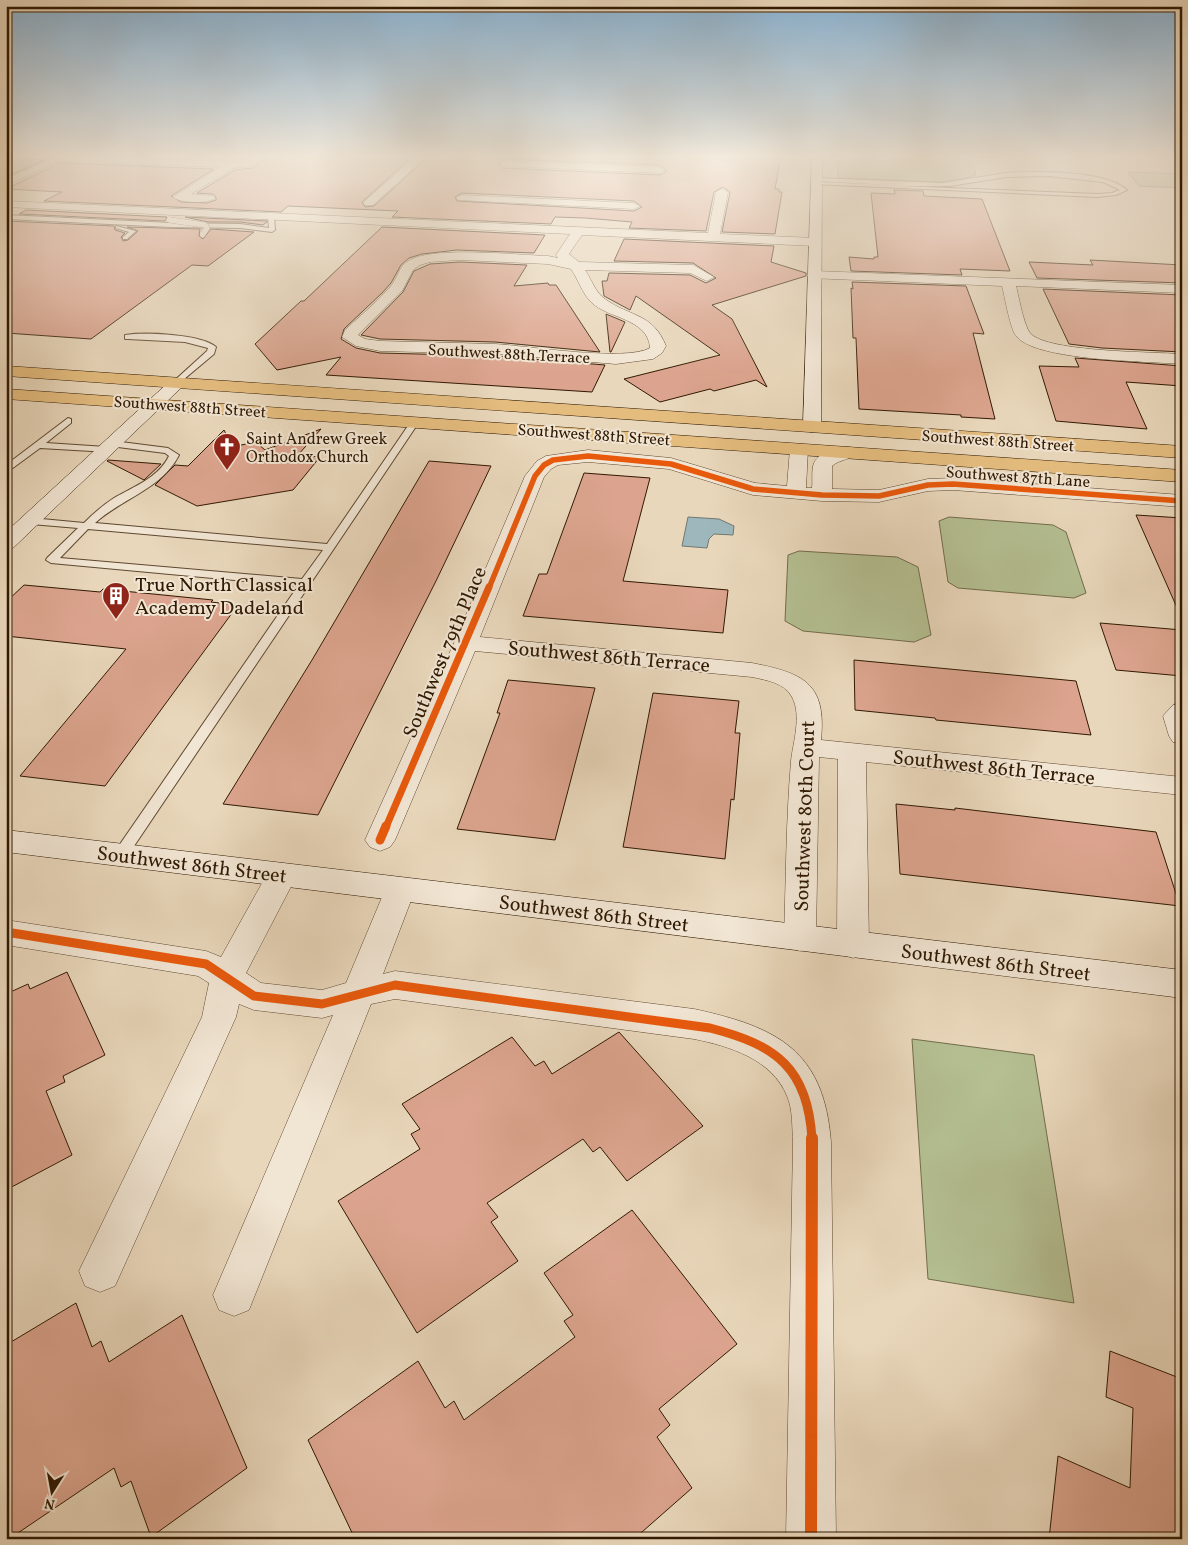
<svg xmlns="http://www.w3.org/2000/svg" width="1188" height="1545" viewBox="0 0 1188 1545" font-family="Vollkorn,serif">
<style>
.green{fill:#b4bf92;stroke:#726c4a}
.water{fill:#9db7bc;stroke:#717872}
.building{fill:#dca48e;stroke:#301902;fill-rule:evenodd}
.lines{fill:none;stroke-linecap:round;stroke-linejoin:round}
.lane-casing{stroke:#5e4830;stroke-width:2}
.street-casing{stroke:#5e4830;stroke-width:1}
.secondary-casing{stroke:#301902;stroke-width:1}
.primary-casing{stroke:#301902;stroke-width:1}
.lane{fill:#f1e5d3;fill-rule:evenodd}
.street{fill:#f1e5d3;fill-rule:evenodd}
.secondary{fill:#f1e5d3;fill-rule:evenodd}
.primary{fill:#e4bc7e;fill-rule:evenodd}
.lane-bridge-casing{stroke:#5e4830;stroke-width:6;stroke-linecap:butt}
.lane-bridge{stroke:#f1e5d3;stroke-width:5.5}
.cycleway-far3-casing{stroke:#f1e5d3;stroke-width:8}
.cycleway-far2-casing{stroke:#f1e5d3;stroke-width:10}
.cycleway-far1-casing{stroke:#f1e5d3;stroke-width:12}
.cycleway-casing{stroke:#f1e5d3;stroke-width:15}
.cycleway-far3{stroke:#e8590c;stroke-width:5.5}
.cycleway-far2{stroke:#e8590c;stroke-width:7}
.cycleway-far1{stroke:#e8590c;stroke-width:9}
.cycleway{stroke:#e8590c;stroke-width:12}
.labels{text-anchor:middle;stroke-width:4;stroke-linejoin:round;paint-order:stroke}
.far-street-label{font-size:16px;fill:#301902;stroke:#f1e5d3}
.far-poi-label{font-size:16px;fill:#301902;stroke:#f1e5d3;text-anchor:start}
.poi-label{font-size:20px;fill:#301902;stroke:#f1e5d3;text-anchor:start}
.street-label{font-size:20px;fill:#301902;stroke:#f1e5d3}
</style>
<rect width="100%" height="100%" fill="#e9d7bb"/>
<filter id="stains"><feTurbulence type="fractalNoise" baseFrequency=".004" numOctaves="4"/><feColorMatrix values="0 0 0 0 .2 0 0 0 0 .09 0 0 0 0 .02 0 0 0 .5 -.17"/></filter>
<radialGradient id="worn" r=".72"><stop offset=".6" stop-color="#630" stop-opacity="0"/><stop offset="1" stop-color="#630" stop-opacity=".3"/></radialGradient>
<g class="green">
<path d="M887 156 958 157C969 160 974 163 976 175L955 181 942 182 838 178V161Z"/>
<polygon points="1128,172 1182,174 1182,188 1139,186"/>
<polygon points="949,517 1053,525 1066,532 1086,593 1074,598 958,588 948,582 939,521"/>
<polygon points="799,551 897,557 918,567 931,635 914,642 803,631 785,621 788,555"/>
<polygon points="912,1039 1034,1055 1074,1303 928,1279"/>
</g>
<polygon class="water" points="688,517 719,519 734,526 733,535 714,534 709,539 707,548 682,546"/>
<g class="building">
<path d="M268 156H413L362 202 365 207 374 206 429 156H721L722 160 727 162 735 156H781L775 189H779V192H782L775 234 722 232 730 192 723 187 714 192 706 231 629 228 632 222 585 218 555 217 551 224 392 217 398 211 288 206 281 212 44 201 62 192 6 189 60 163 214 169 171 196 181 202 207 203 216 200V197L213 194 197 193 235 170 253 168ZM506 159 660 165 667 171 660 175 502 168 499 163ZM462 193 634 201 642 207 634 211 457 201 455 197Z"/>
<polygon points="6,158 44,160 6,177"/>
<polygon points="894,190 923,191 924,196 982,199 1010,271 960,269 962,275 851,271 849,257 874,259 874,257 878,257 871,193 895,194"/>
<polygon points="26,210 167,217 165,221 19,214"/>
<polygon points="185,217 267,221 267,222 263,225 240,222 208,222"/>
<polygon points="6,221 114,226 115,230 125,233 121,237 123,241 128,240 138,231 127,227 200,229 199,236 203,239 211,229 254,232 208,266 192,265 91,339 6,333"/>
<polygon points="382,227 545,235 534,253 457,250 422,254 409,258 401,265 391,283 383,292 344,329 341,339 356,348 380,353 496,356 605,365 592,392 326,375 341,357 277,370 255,344 301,301 304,301"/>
<polygon points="624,239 774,246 771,262 806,273 806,276 712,305 732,319 767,387 756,380 714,391 710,389 660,402 624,379 720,355 636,296 630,310 604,296 602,281 607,281 609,273 690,275 706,283 716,278 693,263 614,261"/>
<polygon points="1090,260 1182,265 1182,283 1037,278 1029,262 1093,265"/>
<polygon points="460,262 527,265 514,286 548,283 549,285 556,285 600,352 495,342 380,339 361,335 403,292 414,271 430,264"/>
<polygon points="852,282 966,286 984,334 973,333 995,419 961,417 961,415 859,409 856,338 853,338 851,288 853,289"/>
<polygon points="1043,289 1182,295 1182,352 1102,348 1069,344"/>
<polygon points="606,314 625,322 611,352 610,352"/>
<polygon points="1075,358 1182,366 1182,386 1126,382 1147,429 1056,421 1039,366 1079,367"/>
<polygon points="321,429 298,455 320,457 293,490 197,506 155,485 175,465 188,466 224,430 233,447 250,443 258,444 265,450"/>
<polygon points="108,460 161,464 144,480 107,461"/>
<polygon points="429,461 491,466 436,581 318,815 223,804 312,660"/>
<polygon points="584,473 650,478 623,581 728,590 723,633 523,616 539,574 547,574"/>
<polygon points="1136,515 1182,518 1182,619"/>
<polygon points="24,585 100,592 103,589 213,600 211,602 238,605 105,786 20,776 126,649 6,636 6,602"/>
<polygon points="1100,623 1182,630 1182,676 1116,670"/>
<polygon points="854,660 1076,681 1091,735 936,720 935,718 855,710"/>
<polygon points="508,680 595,688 555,840 457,829 500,713 497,713"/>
<polygon points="653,693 739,701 735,733 740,733 734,800 731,799 725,859 623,847"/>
<polygon points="896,804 955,810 955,808 1156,832 1180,906 900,874"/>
<polygon points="67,972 105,1055 63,1076 65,1082 46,1091 72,1155 6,1190 6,994 28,984 30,989"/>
<polygon points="619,1032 703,1126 627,1181 600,1147 593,1152 583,1139 487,1203 498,1217 491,1222 518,1261 417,1333 338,1201 420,1149 411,1134 420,1129 402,1104 512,1037 535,1066 544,1061 552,1074"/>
<polygon points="632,1210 737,1344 659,1409 670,1425 657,1437 692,1488 634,1539 355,1539 308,1440 418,1361 445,1408 454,1401 464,1420 575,1337 564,1321 573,1315 544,1273"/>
<polygon points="76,1303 92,1347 101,1341 109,1362 182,1315 247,1468 151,1537 131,1481 121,1487 114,1468 9,1539 6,1539 6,1345"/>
<polygon points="1110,1351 1182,1379 1182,1539 1049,1539 1058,1456 1130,1488 1133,1408 1106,1397"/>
</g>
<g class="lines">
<defs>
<g id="lane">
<path d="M1006 173C1035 171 1105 170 1127 190L1116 195 1097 197 814 184 817 182 891 185 815 181 817 178 942 183ZM1049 176 1103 182 1120 190 1112 193 1097 194 899 186H950L1006 177Z"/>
<polygon points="271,214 274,216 275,230 272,232 240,228 171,227 6,219 6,215 171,223 240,224 269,228 268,216"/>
<polygon points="116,226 136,231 127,239 123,239 123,237 129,232 116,228"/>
<path d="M125 335C145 332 201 334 216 347L214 354 177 385 173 383 174 381 207 351 208 348 185 342 128 339H125Z"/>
<polygon points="68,418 71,419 71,423 46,443 106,447 111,450 109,452 40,448 6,473 6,465"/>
<path d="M415 419 419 422 126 858 121 859 116 858 114 854 116 850 298 586 51 563 46 560 47 558 78 528 31 524 26 521 31 518 84 523C93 514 103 505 114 498 135 486 158 478 169 456L165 453 110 446 108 444 113 441 168 448 179 455C162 489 121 499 95 523L327 544 412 420ZM88 529 323 550 302 579 60 558Z"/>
</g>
<g id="street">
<path d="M57 156 240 162 254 156H266L252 166 234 168 191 194 213 196 215 198C208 204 180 203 173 197L220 167 61 161 57 160Z"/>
<polygon points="416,156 427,156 373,205 365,205 363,203 365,201"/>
<polygon points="723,156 733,156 727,160 723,159"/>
<polygon points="506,161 660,167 665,170 660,173 502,166 501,164"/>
<path d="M722 189 728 192 720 234 815 238 821 242 815 246 582 235 569 254 579 262 693 265 714 277 707 281 690 273 585 270C592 280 595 292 605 299 630 317 653 313 666 346L662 353 653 359 616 364 496 354 380 351 356 346 342 337 345 330C360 316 376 303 390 287 398 279 398 266 410 260 436 246 516 255 548 256L558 258 556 255 570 234 6 207V201L708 233 716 192ZM460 260 548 264 571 269C578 279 582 293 591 302 608 319 648 318 650 348 625 362 528 346 495 344 457 343 418 342 380 341L365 339 358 335 402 291 413 270 420 265 430 262Z"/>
<polygon points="462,195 634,203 640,206 634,209 458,200 456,198 458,196"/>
<path d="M814 271 1182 285V293L1016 286C1019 297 1024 327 1031 334 1049 352 1152 352 1182 354V364C1146 361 1039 361 1017 337 1010 330 1005 297 1002 286L809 278 807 275Z"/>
<path d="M799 444 805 445 808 449 806 488H812C813 481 811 470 814 463 819 451 843 445 855 448L857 452C852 460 840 459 832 466V489L879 490 928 479 953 478 1182 495V507L953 490 928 491 879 502 822 501 753 495 669 469 588 462 558 465 551 469 544 477 480 637 752 663C802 673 827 682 821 740L1182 777V795L866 762 869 945 864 954 853 958 842 954 837 945 838 759 819 757 816 938 811 947 800 951 789 947 784 938C786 879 786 820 791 761 793 742 802 716 792 697 785 683 766 680 752 677L475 651 395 840 390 847 380 851 370 847 365 840 454 643 525 476 537 461 546 456 588 450 671 458 755 483 787 486 790 449 793 445Z"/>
<polygon points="1182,703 1182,744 1173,742 1169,736 1163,716 1173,705"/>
<path d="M282 864 293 867 297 875 246 973 261 983 322 990 346 983 385 890 389 882 400 878 411 882 415 890 383 974 395 971 694 1009C777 1027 824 1050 831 1142L836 1539H786L793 1142C792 1127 793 1110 787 1096 772 1059 729 1046 694 1039L395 999 371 1004 249 1310 234 1316 219 1310 213 1295 333 1015 322 1018 254 1010 239 1004 236 1017 115 1286 100 1292 85 1286 79 1271 202 1017 209 983 198 976 6 945V920L206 951 221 957 271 867Z"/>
</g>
<g id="secondary">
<polygon points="56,156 69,156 6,186 6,179"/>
<polygon points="812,156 822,156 821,427 818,431 812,432 806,431 803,427"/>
<polygon points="177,378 183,380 185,383 183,386 13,548 6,550 6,532 171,380"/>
<polygon points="6,830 1182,970 1182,998 6,852"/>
</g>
<g id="primary">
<polygon points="6,366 1182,446 1182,458 6,376"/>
<polygon points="6,389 1182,470 1182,482 6,399"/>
</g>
</defs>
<use href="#lane" class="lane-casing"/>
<use href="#street" class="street-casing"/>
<use href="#secondary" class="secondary-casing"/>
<use href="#primary" class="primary-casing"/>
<use href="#lane" class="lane"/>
<use href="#street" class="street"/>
<use href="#secondary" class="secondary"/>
<use href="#primary" class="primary"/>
<defs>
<polyline id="lane-bridge" points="170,220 205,225 207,228 203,234"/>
</defs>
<use href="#lane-bridge" class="lane-bridge-casing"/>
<use href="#lane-bridge" class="lane-bridge"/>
<defs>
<polyline id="cycleway-far3" points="489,588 535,476 544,465 553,460 588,456 671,464 753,489 822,495 879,496 928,485 953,484 1182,501"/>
<polyline id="cycleway-far2" points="386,827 489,587"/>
<g id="cycleway-far1">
<polyline points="380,840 386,826"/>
<path d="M6 932 206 964 254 996 322 1004 395 985 710 1028C776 1045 808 1068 812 1139"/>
</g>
<polyline id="cycleway" points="811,1539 812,1138"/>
</defs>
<use href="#cycleway-far3" class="cycleway-far3-casing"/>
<use href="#cycleway-far2" class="cycleway-far2-casing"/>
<use href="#cycleway-far1" class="cycleway-far1-casing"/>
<use href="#cycleway" class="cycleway-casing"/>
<use href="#cycleway-far3" class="cycleway-far3"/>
<use href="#cycleway-far2" class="cycleway-far2"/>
<use href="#cycleway-far1" class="cycleway-far1"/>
<use href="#cycleway" class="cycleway"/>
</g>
<linearGradient id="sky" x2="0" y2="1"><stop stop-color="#8ab5d6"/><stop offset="0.42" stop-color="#f5ede0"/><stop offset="1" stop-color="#f5ede0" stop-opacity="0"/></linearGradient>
<rect width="1188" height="372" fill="url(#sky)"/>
<defs>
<symbol id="church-pin" viewBox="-11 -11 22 30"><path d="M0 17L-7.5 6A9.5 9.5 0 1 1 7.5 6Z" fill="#8f2418" stroke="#f1e5d3"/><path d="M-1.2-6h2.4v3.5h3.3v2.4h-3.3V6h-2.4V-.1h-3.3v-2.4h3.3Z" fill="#fff"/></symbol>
<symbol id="building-pin" viewBox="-11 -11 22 30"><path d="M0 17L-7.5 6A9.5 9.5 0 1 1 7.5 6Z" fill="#8f2418" stroke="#f1e5d3"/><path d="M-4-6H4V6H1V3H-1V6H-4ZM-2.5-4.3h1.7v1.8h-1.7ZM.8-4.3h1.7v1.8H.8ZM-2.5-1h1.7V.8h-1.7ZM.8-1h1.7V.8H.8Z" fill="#fff"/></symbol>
</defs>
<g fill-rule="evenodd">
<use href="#church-pin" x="211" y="431" width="32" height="43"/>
<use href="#building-pin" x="100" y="580" width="32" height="43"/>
</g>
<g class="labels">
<g class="far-street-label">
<text transform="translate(509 353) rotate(3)" y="6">Southwest 88th Terrace</text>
<text transform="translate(190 406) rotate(4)" y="6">Southwest 88th Street</text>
<text transform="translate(594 434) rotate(4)" y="6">Southwest 88th Street</text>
<text transform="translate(998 440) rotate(4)" y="6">Southwest 88th Street</text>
<text transform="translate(1018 476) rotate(4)" y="6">Southwest 87th Lane</text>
</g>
<g class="far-poi-label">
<text x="246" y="444">Saint Andrew Greek<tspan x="246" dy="18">Orthodox Church</tspan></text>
</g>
<g class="poi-label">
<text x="135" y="591">True North Classical<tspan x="135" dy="23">Academy Dadeland</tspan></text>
</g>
<g class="street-label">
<text transform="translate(444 652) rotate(-67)" y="7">Southwest 79th Place</text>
<text transform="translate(609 656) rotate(5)" y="7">Southwest 86th Terrace</text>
<text transform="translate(994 767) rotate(6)" y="7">Southwest 86th Terrace</text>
<text transform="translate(804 816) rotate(-88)" y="7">Southwest 80th Court</text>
<text transform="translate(192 864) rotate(7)" y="7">Southwest 86th Street</text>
<text transform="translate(594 913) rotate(7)" y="7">Southwest 86th Street</text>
<text transform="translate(996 962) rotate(7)" y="7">Southwest 86th Street</text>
</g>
</g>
<rect width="1188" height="1545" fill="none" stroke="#e9d7bb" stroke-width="25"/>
<rect x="8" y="8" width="1173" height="1530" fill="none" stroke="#301902" stroke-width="2.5"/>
<rect x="12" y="12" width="1163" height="1520" fill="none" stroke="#301902"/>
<g transform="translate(52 1492) rotate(191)" stroke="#f1e5d3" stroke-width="4" paint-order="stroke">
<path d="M0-4L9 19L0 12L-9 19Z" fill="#301902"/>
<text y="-8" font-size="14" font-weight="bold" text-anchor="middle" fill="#301902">N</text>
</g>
<rect width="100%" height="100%" filter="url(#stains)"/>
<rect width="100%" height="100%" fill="url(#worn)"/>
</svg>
